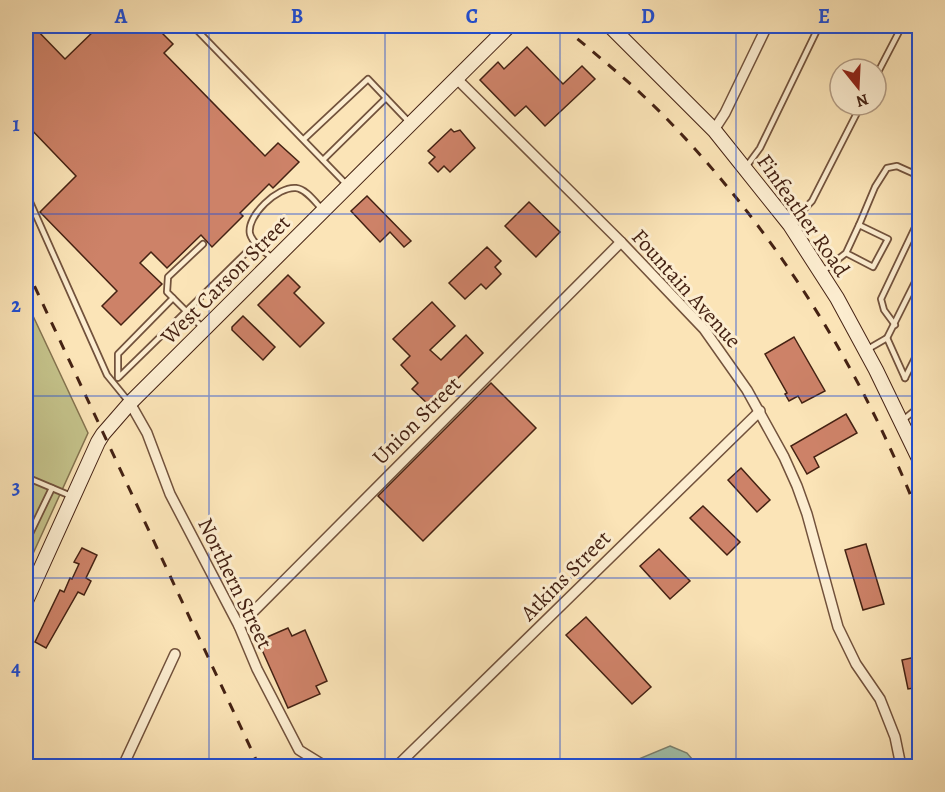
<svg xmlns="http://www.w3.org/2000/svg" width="945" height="792" viewBox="0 0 945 792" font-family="Alegreya,serif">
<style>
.green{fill:#c4c28a;stroke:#84724e;stroke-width:1.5}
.water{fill:#9fbfaa;stroke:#7b806e;stroke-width:1.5}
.building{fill:#cd8268;stroke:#452213;stroke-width:1.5}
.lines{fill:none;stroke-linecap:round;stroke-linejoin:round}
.lane-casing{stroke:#72523c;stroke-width:8}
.street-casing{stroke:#72523c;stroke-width:12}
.secondary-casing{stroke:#452213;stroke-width:16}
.lane{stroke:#fcedd0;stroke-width:4.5}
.street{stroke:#fcedd0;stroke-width:9}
.secondary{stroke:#fcedd0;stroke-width:14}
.rail{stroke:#452213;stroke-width:3;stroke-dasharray:10 10;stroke-linecap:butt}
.grid{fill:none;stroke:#1d4ed8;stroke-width:1.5;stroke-opacity:0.55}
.labels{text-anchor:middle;stroke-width:6;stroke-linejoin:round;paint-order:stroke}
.street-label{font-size:22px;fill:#452213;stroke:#fcedd0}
.neatline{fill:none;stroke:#1d4ed8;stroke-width:2}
.grid-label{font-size:20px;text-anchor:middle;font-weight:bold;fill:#1d4ed8}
</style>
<rect width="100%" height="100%" fill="#fbe4b7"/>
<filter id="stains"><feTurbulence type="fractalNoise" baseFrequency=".00333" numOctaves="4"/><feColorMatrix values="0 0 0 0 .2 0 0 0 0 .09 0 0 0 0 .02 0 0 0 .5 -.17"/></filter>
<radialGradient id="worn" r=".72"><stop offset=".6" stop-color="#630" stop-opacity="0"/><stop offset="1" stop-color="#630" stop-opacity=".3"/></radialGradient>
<polygon class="green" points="26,301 88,433 26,569"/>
<polygon class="water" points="670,746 687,753 698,766 622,766"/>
<g class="building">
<polygon points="26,26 33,26 65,59 99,26 155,26 173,44 164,53 265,156 278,143 299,162 273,188 269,184 240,213 243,216 212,247 201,235 167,268 151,252 140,263 162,284 121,325 102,306 117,291 40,212 76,176 26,124 26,97 29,94 26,91"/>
<polygon points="527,47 563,84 582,66 595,79 545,126 526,106 515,116 480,80 498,62 504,69"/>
<polygon points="451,129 454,132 460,130 475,148 450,172 444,166 438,172 429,163 435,157 428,151"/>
<polygon points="367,196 411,241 404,247 390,232 380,242 351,211"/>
<polygon points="529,202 560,232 536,257 505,226"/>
<polygon points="487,247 501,261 495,267 501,274 486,289 481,284 465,299 449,283"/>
<polygon points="288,275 300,287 294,293 324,323 300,347 258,305"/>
<polygon points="432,302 455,326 430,350 441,360 466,335 483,353 430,406 412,389 418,383 401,365 410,356 393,339"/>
<polygon points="243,316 275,347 263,360 232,330 232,327"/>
<polygon points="794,337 825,391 802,403 798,396 789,401 785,394 787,393 765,354"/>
<polygon points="491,383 536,428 423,541 378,496"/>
<polygon points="846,414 857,433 814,457 819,467 807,474 791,446"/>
<polygon points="741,468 770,500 757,512 728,480"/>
<polygon points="703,506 740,542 727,555 690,518"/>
<polygon points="866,544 884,604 863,610 845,550"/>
<polygon points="82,548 97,555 86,578 91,581 84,595 78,592 46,648 35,642 60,590 64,592 70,578 72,579 79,564 74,562"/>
<polygon points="659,549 690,581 670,599 640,566"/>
<polygon points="586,617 651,687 632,704 566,635"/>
<polygon points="288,628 292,636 305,630 327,681 316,686 320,694 288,708 258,641"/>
<polygon points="920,656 920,687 908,689 902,660"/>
</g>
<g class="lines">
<defs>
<g id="lane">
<polyline points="193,26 347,185"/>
<polyline points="876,76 902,26"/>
<polyline points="304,139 368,79 409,122"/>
<polyline points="323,160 386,98"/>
<polyline points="746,167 760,148 819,26"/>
<polyline points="26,193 107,375 129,402"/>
<polyline points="791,223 812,201 861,105"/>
<polyline points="859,225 875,187 887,168 897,166 917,175"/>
<path d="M272 258C265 252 253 244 250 234 246 216 278 186 296 188 306 189 315 202 322 209"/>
<polyline points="823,271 846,253 873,267 888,239 859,225 846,253"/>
<polyline points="173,298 118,354 118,378 256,243"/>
<polyline points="895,325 884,310 881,299 920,217"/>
<polyline points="203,328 167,292 168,277 203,244"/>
<polyline points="887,338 905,378"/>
<polyline points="868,349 887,338 920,272"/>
<polyline points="905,378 920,348"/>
<polyline points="903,420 920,406"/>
<polyline points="26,477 71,496"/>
<polyline points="26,542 52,488"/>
</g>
<g id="street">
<polyline points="456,78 621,242 704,329 747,390 784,457 797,486 807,514 838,627 856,664 880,699 895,737 901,766"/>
<polyline points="714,130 725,113 767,26"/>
<polyline points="130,403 147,433 170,494 239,626 257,669 299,750 325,766"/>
<polyline points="239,626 621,242"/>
<polyline points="123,766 175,654"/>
<polyline points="397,766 760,411"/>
</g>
<g id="secondary">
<polyline points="610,26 714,130 790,225 837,298 876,370 920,461"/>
<polyline points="26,601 98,442 103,434 130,403 509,26"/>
</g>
</defs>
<use href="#lane" class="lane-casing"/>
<use href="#street" class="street-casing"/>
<use href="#secondary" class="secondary-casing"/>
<use href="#lane" class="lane"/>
<use href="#street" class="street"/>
<use href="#secondary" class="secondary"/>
<g class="rail">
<path d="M562 26C598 56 634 85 667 119 777 233 863 371 920 519"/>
<polyline points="26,268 259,766"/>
</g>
</g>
<path class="grid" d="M209 26V766M385 26V766M560 26V766M736 26V766M26 214H920M26 396H920M26 578H920"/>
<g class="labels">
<g class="street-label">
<text transform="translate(804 215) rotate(55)" y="8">Finfeather Road</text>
<text transform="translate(225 279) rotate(-45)" y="8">West Carson Street</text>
<text transform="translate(687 288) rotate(48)" y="8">Fountain Avenue</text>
<text transform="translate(416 420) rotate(-45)" y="8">Union Street</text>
<text transform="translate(565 575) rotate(-45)" y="8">Atkins Street</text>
<text transform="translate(236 583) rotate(64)" y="8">Northern Street</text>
</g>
</g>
<rect width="945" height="792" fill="none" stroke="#fbe4b7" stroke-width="66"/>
<g transform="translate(858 87) rotate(162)"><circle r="28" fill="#fcedd0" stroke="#b39c84" stroke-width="1.5"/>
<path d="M0-4.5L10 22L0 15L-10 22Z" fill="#8f2418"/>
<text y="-9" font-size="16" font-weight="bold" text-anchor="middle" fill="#452213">N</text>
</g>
<rect x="33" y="33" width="879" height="726" class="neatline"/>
<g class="grid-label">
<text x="121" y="23">A</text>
<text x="297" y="23">B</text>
<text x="472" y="23">C</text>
<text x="648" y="23">D</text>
<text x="824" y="23">E</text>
<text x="16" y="131">1</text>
<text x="16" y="312">2</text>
<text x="16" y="494">3</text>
<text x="16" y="675">4</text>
</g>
<rect width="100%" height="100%" filter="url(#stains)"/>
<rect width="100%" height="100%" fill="url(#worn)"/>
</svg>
